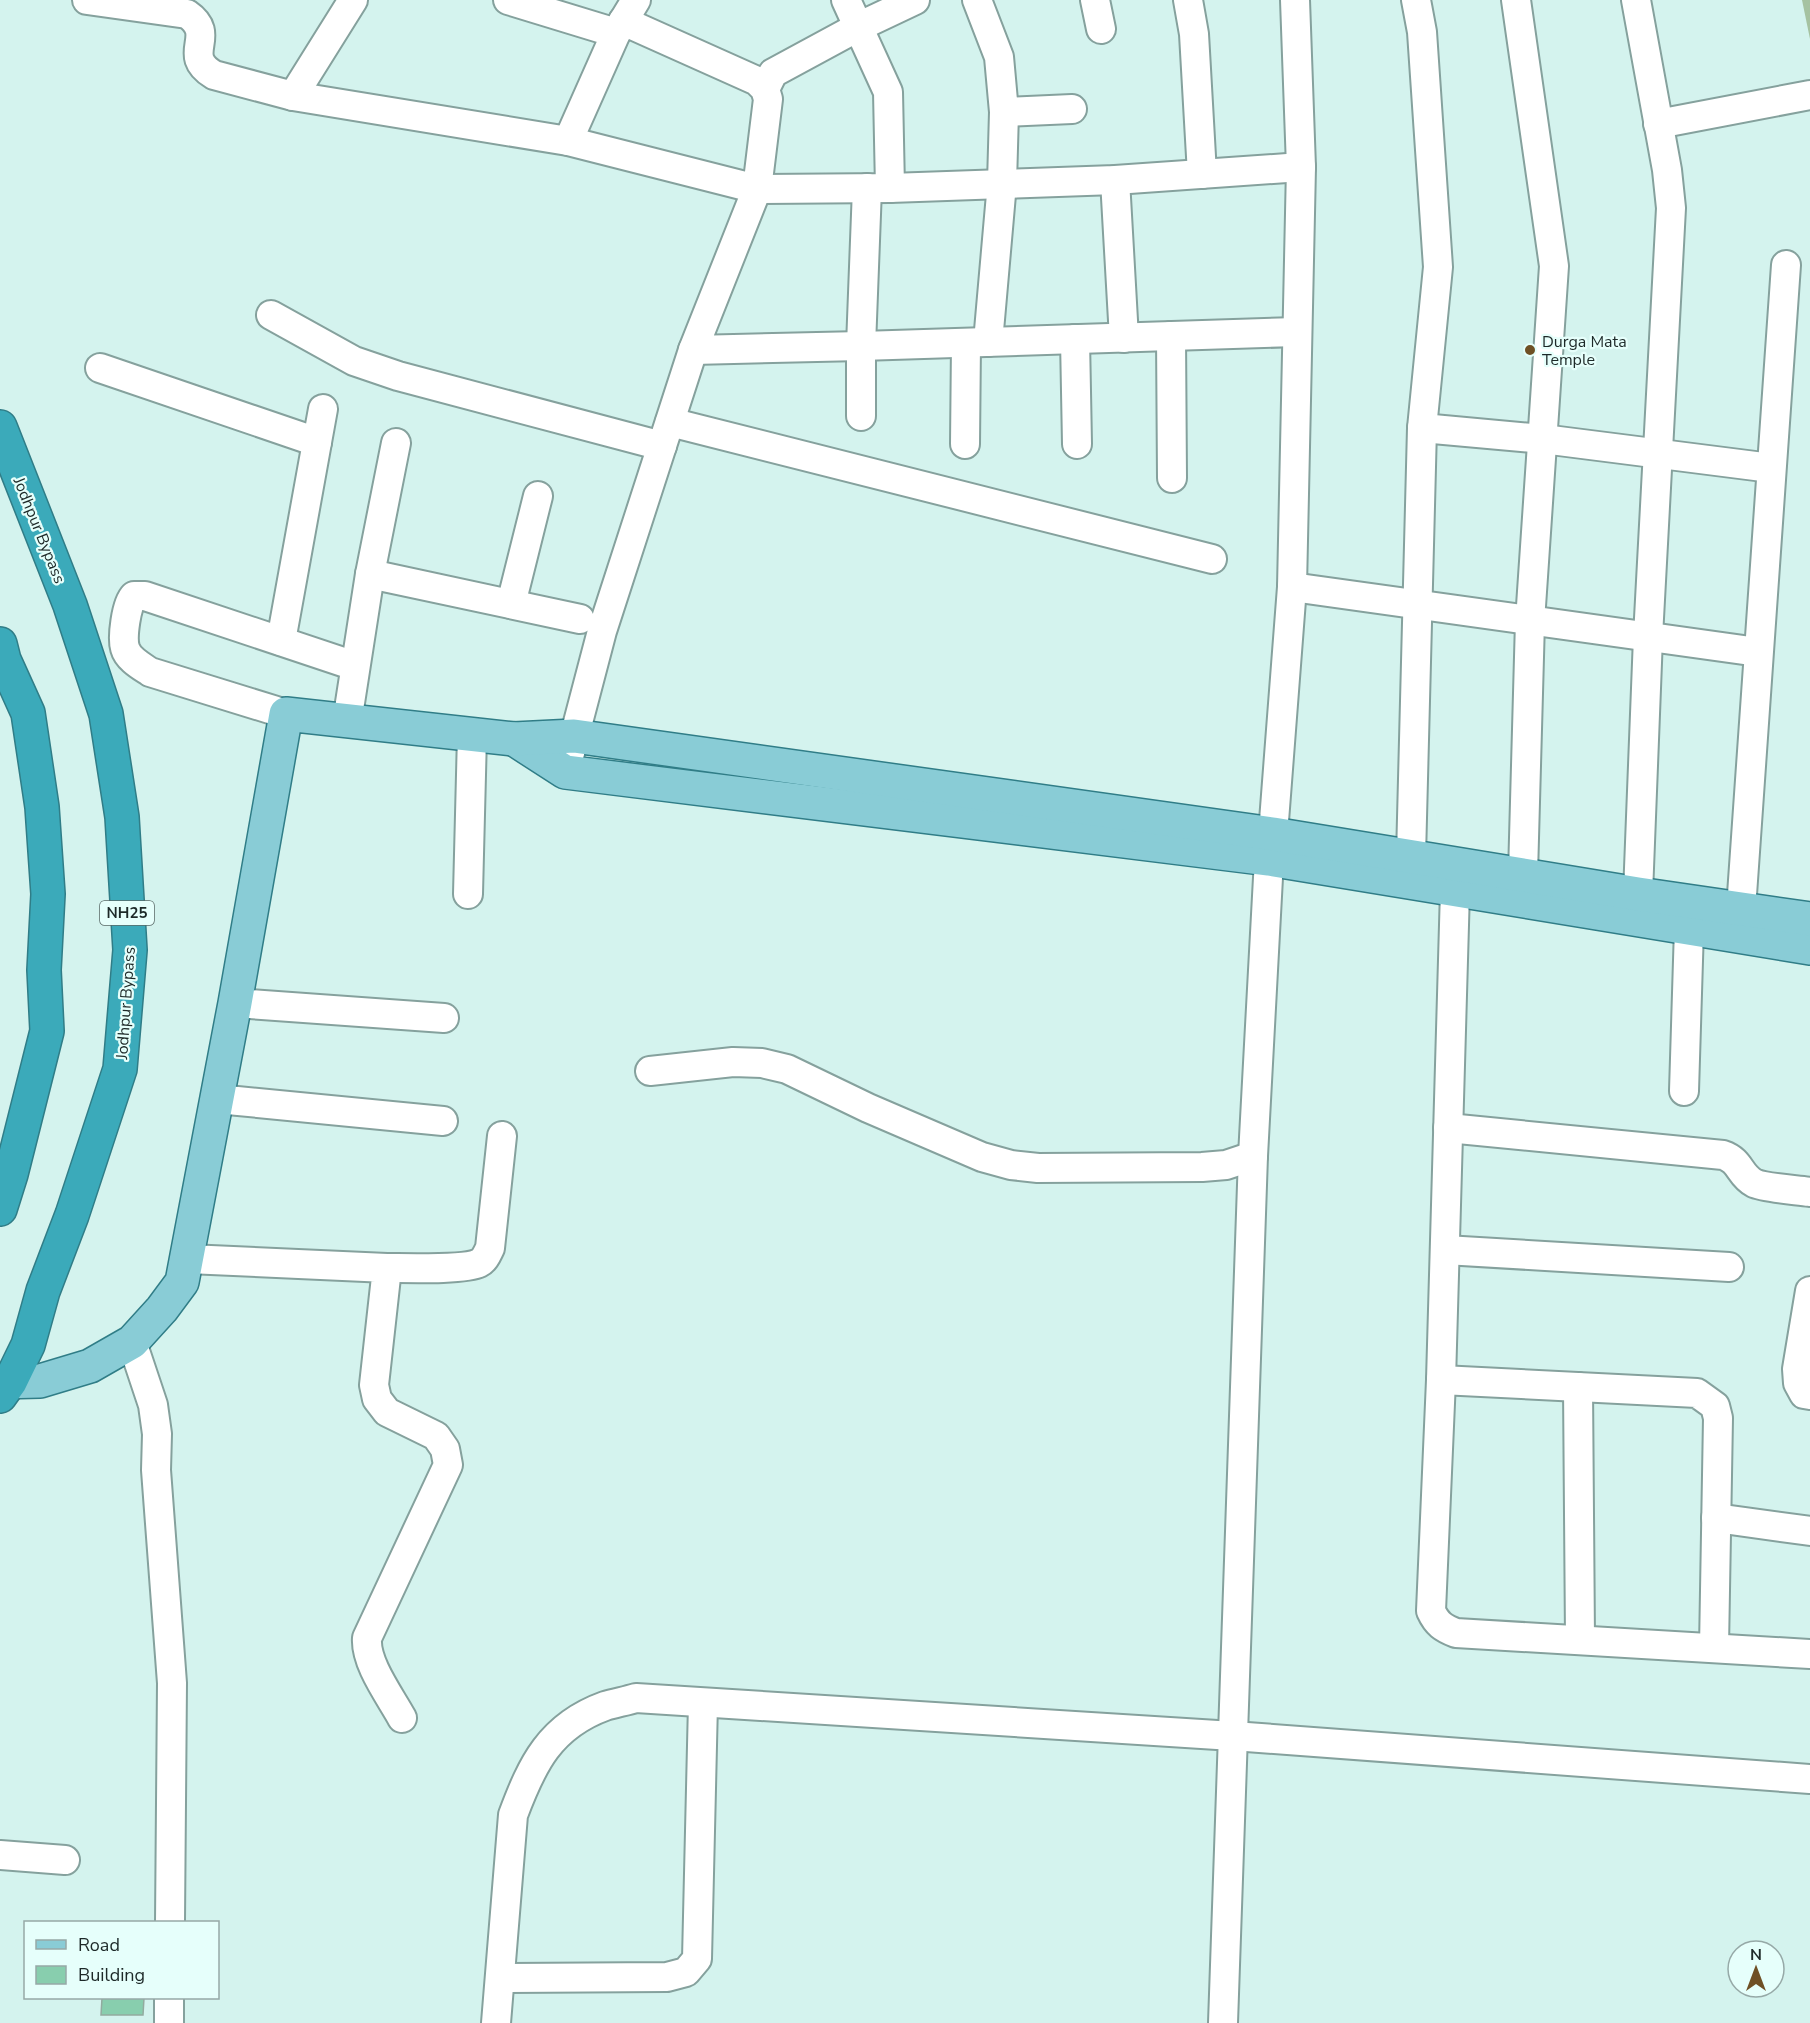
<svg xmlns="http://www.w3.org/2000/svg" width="1810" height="2023" viewBox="0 0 1810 2023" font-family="'Nunito Sans',sans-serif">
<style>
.green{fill:#a5c2a1}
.building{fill:#88ceae;stroke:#92ab9f;stroke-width:1.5}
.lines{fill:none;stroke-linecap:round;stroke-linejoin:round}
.minor-casing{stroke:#85a19d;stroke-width:32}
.major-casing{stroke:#307d87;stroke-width:36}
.highway-casing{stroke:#307d87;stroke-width:36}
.minor{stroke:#fff;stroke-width:28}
.major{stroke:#89ccd6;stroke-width:33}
.highway{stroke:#3baaba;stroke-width:33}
.poi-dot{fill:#6f5025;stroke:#e6fffb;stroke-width:2}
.labels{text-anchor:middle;stroke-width:4.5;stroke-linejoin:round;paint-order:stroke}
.shield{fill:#e6fffb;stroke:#596967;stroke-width:1.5}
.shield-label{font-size:15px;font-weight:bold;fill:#1d2928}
.poi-label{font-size:16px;fill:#1d2928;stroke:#e6fffb;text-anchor:start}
.street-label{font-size:16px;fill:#1d2928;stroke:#e6fffb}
</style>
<rect width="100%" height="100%" fill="#d4f3ee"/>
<polygon class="green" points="1802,0 1810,0 1810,39"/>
<polygon class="building" points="102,1998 144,1998 143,2015 101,2015"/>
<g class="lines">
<defs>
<g id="minor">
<path d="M87 0 187 14C219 36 179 54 214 75L293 96 353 0"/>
<polyline points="508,0 616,33"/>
<polyline points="846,0 888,92 890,188"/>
<polyline points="977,0 999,57 1004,112 1002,183 988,342"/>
<polyline points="1095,0 1101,29"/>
<polyline points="1188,0 1194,34 1202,174"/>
<polyline points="1516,0 1554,266 1530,621 1523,874"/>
<polyline points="1636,0 1667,170 1671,208 1648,637 1638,894"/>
<polyline points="623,21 757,81 765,89 768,99 757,189 693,350 861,346 1297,332"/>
<polyline points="765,89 773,73 858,27 915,0"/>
<polyline points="293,96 568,141 757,189 890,188 1115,180 1301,167"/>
<polyline points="1004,112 1072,109"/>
<polyline points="1658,124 1810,95"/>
<polyline points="568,141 616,33 636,0"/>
<polyline points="1115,180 1124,338"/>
<polyline points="271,315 354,361 398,376 662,446"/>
<polyline points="1171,336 1172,478"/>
<polyline points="1075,339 1077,444"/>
<polyline points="100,368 317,442"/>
<polyline points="861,416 861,346 867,188"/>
<polyline points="670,422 1212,559"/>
<polyline points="1422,428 1543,439 1771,468"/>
<polyline points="965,444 966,343"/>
<polyline points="370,574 580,619"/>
<polyline points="1292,587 1758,652"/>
<polyline points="511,604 538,496"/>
<polyline points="281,641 323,409"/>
<path d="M286 714 150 672C141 666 128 659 125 648 122 638 126 604 134 596H145L355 666"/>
<polyline points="347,722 370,574 396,443"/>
<polyline points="565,772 602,631 693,350"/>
<polyline points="1411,857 1422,428 1438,267 1422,32 1416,0"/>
<path d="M1455 890 1441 1380 1431 1611C1437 1624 1443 1628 1456 1633L1810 1654"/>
<polyline points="468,894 472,735"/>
<polyline points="1741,909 1786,265"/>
<polyline points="235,1003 444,1018"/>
<polyline points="650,1071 733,1062 762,1063 787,1069 868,1108 982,1157 1011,1165 1038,1168 1202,1167 1226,1165 1253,1156"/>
<polyline points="1684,1091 1689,928"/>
<polyline points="217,1099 443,1121"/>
<path d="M1448 1128 1723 1155C1741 1161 1739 1175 1754 1183 1764 1188 1797 1190 1810 1192"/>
<polyline points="1445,1250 1729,1267"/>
<path d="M188 1259 387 1268 374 1385 377 1399 387 1412 436 1436 445 1449 448 1465 367 1638C365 1663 390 1696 402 1718"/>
<path d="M387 1268C405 1268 465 1270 479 1263 485 1260 487 1254 490 1248L502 1136"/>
<polyline points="1810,1291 1797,1369 1798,1383 1804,1394 1810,1395"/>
<polyline points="132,1342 153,1405 157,1434 156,1470 172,1683 170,1922"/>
<polyline points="1441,1380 1697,1393 1715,1406 1718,1418 1714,1648"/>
<polyline points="1578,1387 1580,1639"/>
<polyline points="1716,1518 1810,1531"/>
<polyline points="0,1855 65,1860"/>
<polyline points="500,1978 667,1977 686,1972 697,1959 703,1703"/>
<polyline points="169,2023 169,1998"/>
<path d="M496 2023 513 1815C532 1764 550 1726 605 1706 615 1703 626 1701 636 1698L1233 1736 1810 1779"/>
<polyline points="1223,2023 1253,1156 1269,859 1273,834 1292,587 1301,167 1295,0"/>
</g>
<g id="major">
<polyline points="514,739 565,772 1269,859 1810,948"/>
<polyline points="0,1382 40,1381 90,1366 132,1342 162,1309 182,1282 235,1003 286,714 514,739 574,736 1273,834 1638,894 1810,919"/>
</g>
<g id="highway">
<polyline points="0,427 70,605 106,714 122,817 130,950 120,1069 72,1215 43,1291 28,1345 10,1382 0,1396"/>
<polyline points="0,644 4,660 28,713 42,807 48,894 44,970 47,1031 11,1174 0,1209"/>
</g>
</defs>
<use href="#minor" class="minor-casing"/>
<use href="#major" class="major-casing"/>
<use href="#highway" class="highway-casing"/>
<use href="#minor" class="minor"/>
<use href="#major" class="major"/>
<use href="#highway" class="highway"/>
</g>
<circle class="poi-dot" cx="1530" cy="350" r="6"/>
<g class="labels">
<rect class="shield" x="100" y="901" width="54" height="24" rx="4.5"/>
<g class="shield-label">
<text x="127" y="918">NH25</text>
</g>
<g class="poi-label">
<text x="1542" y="347">Durga Mata<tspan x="1542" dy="18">Temple</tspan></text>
</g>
<g class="street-label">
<text transform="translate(40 530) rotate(68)" y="6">Jodhpur Bypass</text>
<text transform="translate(125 1003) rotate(-86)" y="6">Jodhpur Bypass</text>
</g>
</g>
<rect x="24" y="1921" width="195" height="78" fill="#e6fffb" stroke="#96a9a7" stroke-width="1.5"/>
<rect x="36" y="1940" width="30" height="9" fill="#89ccd6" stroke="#96a9a7" stroke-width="1.5"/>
<text x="78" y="1951" font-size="18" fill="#1d2928">Road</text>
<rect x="36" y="1966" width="30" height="18" fill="#88ceae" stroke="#96a9a7" stroke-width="1.5"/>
<text x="78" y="1981" font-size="18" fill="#1d2928">Building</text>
<g transform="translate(1756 1969)"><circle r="28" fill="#e6fffb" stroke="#96a9a7" stroke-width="1.5"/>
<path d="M0-4.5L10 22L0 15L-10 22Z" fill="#6f5025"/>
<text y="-9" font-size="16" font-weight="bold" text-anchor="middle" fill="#1d2928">N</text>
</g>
</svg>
